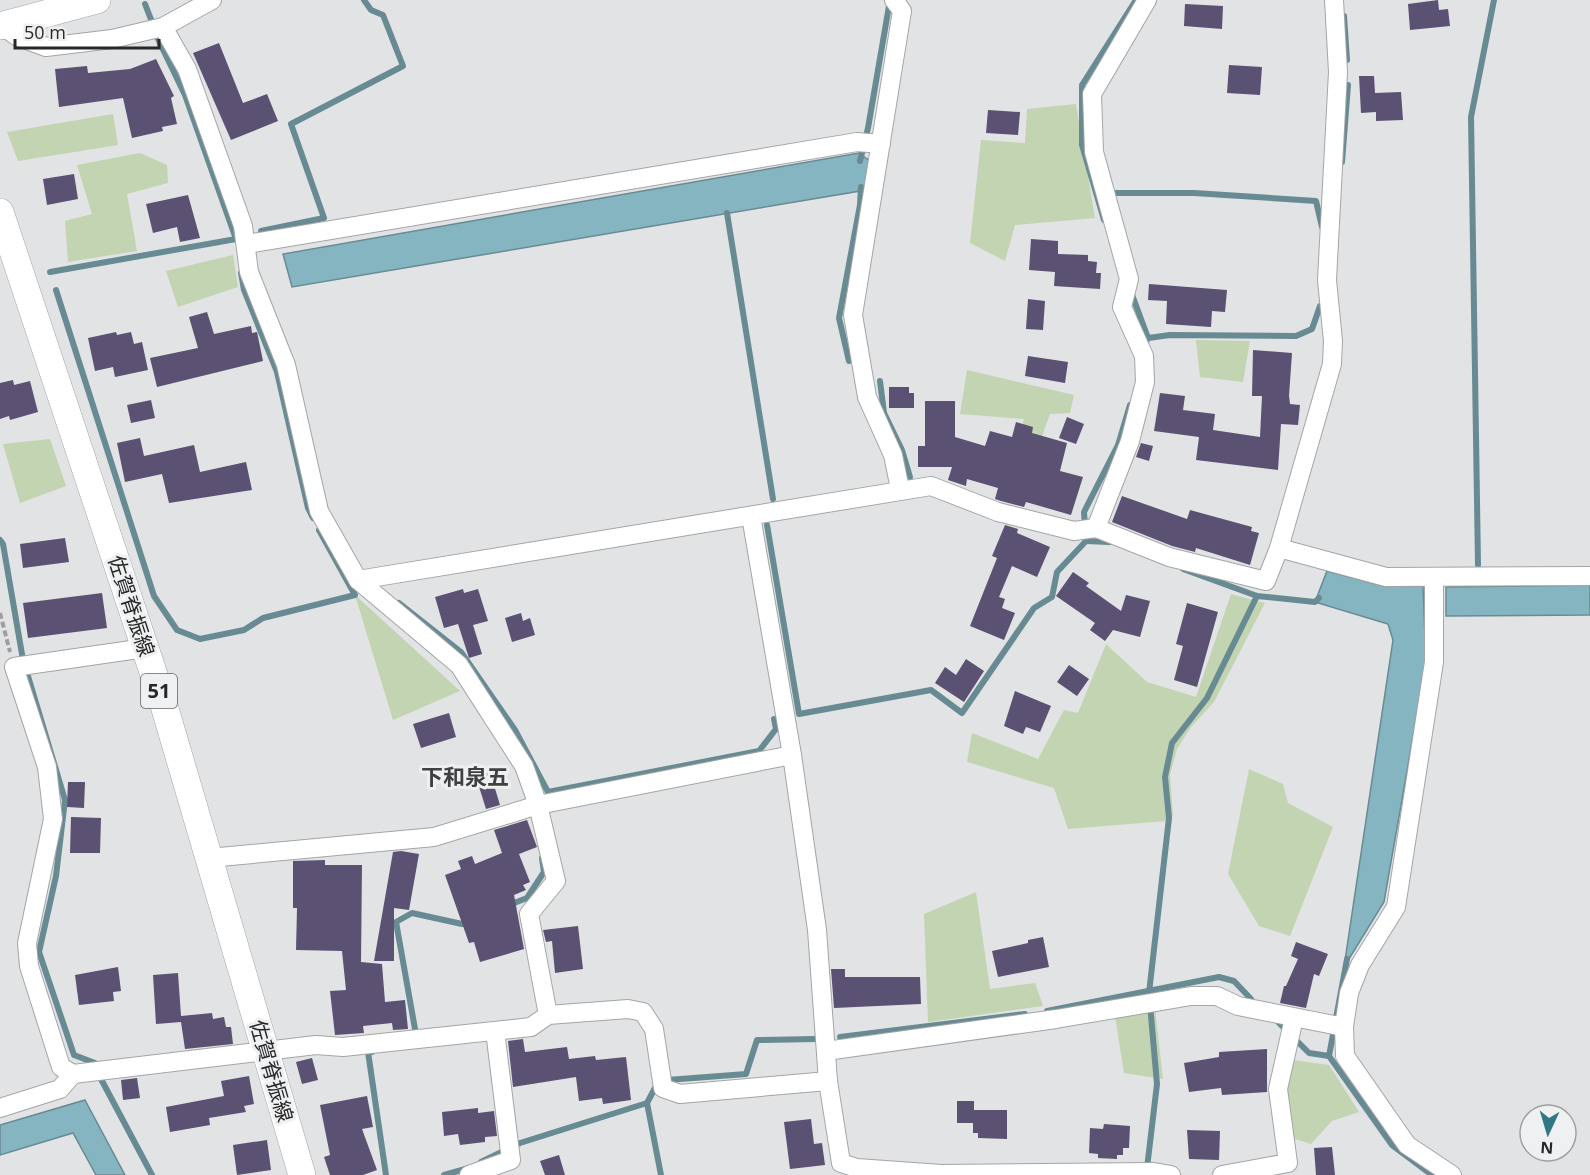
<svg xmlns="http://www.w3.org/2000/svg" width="1590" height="1175" viewBox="0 0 1590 1175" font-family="'Open Sans','Noto Sans JP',sans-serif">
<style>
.green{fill:#c2d4b2}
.water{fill:#84b5c1;stroke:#688a93;stroke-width:1.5}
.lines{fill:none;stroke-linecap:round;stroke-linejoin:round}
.stream{stroke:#688a93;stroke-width:6}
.building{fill:#5a5173}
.minor-casing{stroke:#a3a5a6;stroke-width:20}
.primary-casing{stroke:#a3a5a6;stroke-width:28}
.path{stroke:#9d9e9e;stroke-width:4;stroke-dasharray:6 3;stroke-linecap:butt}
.minor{stroke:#fff;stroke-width:18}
.primary{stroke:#fff;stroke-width:27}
.labels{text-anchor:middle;stroke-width:6;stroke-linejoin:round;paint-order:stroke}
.shield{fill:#eff0f2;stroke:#636364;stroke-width:1.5}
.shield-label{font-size:20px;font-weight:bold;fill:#272727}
.street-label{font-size:21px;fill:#272727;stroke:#eff0f2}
.neighbourhood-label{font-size:22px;font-weight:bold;fill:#3f4041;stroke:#eff0f2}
</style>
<rect width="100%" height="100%" fill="#e2e3e4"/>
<g class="green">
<polygon points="1076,104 1095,218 1015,225 1005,261 970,243 981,140 1025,143 1027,109"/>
<polygon points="113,114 118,145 18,161 7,132"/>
<polygon points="140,153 167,165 168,183 127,194 137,251 68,262 65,221 92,214 77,165"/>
<polygon points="233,255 238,287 178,307 166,271"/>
<polygon points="1196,340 1250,341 1243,382 1200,377"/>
<polygon points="967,370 1074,395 1070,413 1050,414 1031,466 1013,459 1024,419 960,414"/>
<polygon points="50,439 66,486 20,503 3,444"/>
<polygon points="1231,594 1265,603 1214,702 1191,727 1177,749 1170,775 1173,816 1166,821 1068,829 1054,788 967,762 972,733 1038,759 1064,710 1078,713 1106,644 1147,682 1196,697"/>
<polygon points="355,595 460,691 393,720"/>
<polygon points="1249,769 1283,784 1288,803 1333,827 1290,936 1259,926 1228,874"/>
<polygon points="976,892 990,989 1035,983 1043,1006 928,1022 924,914"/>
<polygon points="1155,1008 1163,1079 1124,1073 1115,1016"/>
<polygon points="1293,1060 1329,1065 1359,1112 1332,1121 1311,1144 1288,1137 1283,1087"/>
</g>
<g class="water">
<polygon points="859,153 870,161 866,190 292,287 283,254"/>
<polygon points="1327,571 1384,586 1423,586 1426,663 1384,902 1344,967 1393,640 1388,624 1315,602"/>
<polygon points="1590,585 1590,615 1446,616 1446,587"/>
<polygon points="85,1100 125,1175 96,1175 73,1133 0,1155 0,1125"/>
</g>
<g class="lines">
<g class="stream">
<polyline points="145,4 152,22"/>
<polyline points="1344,16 1347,60"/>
<polyline points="860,161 868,128 889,6 893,2"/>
<polyline points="1342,162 1348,85"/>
<polyline points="1116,193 1194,193 1316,201 1322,227"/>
<polyline points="727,213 773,499"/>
<polyline points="1104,220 1082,145 1082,85 1136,0"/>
<polyline points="261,231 324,218 291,124 403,66 383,15 371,10 364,0"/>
<polyline points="50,272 236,239 185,95 158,39"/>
<polyline points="241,273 244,290 277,372 308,508 313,518"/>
<polyline points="56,290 154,596 177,630 200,639 244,630 263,618 355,595 319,530"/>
<polyline points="1131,292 1148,338 1144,346"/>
<polyline points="1148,338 1170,335 1296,336 1312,329 1320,306"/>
<polyline points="849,361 839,318 860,205 861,187"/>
<polyline points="880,381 884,413 902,450 910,477"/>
<polyline points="767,525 799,714 931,690 962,713 1034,608 1052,597 1057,572 1086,541 1084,512 1118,445 1130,405"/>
<polyline points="0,540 3,544 23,660"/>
<polyline points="1086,541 1109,542"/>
<polyline points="1478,565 1471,117 1494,0"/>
<polyline points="1183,569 1257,596 1315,602 1319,598"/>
<polyline points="399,603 461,652 515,730 548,792 759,751 776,729 774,719"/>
<polyline points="28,676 65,800 56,876 39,952 74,1055 95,1063"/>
<polyline points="509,905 527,898 544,872 542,858"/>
<polyline points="1347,959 1329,1056 1392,1145 1432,1175"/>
<polyline points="1047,1011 1219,977 1234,981 1251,999"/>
<polyline points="1277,1021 1309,1053 1329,1056"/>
<polyline points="415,1029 396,922 412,913 462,924 469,922"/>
<polyline points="840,1037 1025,1014"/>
<polyline points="372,1052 368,1052 386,1175"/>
<polyline points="101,1079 152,1175"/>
<polyline points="667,1080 746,1074 757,1040 816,1039"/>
<polyline points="647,1103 661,1175"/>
<polyline points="481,1162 520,1143 647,1103 655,1088"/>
<polyline points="1147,1168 1157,1084 1149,993 1169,818 1165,777 1172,743 1207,698 1257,596"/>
<polyline points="444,1175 469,1168"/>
</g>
</g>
<g class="building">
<polygon points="1438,0 1439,10 1448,9 1450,26 1410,30 1408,4"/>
<polygon points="1185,4 1223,6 1222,29 1184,26"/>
<polygon points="219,43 243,103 267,94 278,121 231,140 193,53"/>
<polygon points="156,59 174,96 171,98 177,124 162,127 163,131 132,138 123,98 59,107 55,69 87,66 88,73 130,69"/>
<polygon points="1229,65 1262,67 1260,95 1227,93"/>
<polygon points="1359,76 1374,76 1375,93 1401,92 1403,120 1376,121 1376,112 1361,113"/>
<polygon points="988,110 1020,112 1018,135 986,133"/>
<polygon points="74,174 78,199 47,205 43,179"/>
<polygon points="188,195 200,238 180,242 177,227 153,233 146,204"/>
<polygon points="1031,239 1058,241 1058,254 1088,255 1088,261 1097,262 1096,273 1101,273 1100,289 1054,286 1055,272 1029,270"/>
<polygon points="1149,284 1227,290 1225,312 1212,311 1211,327 1166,324 1167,301 1148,300"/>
<polygon points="1028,299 1045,301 1043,330 1026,329"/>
<polygon points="207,312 214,334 251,326 252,333 257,332 263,361 157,387 150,358 198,348 189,317"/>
<polygon points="116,332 117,335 131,332 134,344 142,342 148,370 115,377 113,367 95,371 88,338"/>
<polygon points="1253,350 1292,353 1289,396 1290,404 1300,405 1298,425 1281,424 1278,470 1196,460 1199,437 1154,431 1160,393 1185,396 1183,410 1215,414 1213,430 1260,437 1262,396 1252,396"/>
<polygon points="1028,356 1068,362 1065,383 1025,376"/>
<polygon points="13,380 14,385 30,381 38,412 10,420 9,416 0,419 0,383"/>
<polygon points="889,387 909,387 909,393 914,393 914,408 889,408"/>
<polygon points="151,400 155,418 131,423 127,405"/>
<polygon points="925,401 955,401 955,437 985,446 990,431 1012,437 1016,422 1033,427 1032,433 1067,443 1060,471 1083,477 1071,515 1026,502 1024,507 1001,501 995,499 998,488 967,479 966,486 948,480 952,467 918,467 918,446 925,446"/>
<polygon points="1067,417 1084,424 1076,444 1059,438"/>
<polygon points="140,438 144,456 194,445 200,472 246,462 252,490 169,503 162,474 125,482 117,443"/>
<polygon points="1141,443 1153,446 1149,461 1136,457"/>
<polygon points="1122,496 1187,519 1190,510 1252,527 1251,531 1259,533 1250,565 1196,548 1195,552 1172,546 1112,522"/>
<polygon points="1005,525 1018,529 1017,533 1050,547 1037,577 1012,566 999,597 1005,599 1002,608 1015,613 1004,640 970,626 997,558 992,556"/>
<polygon points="65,538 69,562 23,568 20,544"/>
<polygon points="1073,572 1089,583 1086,586 1121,611 1126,595 1150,601 1140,637 1113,630 1105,641 1090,630 1095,623 1056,596"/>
<polygon points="463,589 464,593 478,589 488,621 473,625 482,654 469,658 458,624 444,628 435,597"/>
<polygon points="102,593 107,628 28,638 23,603"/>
<polygon points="1187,603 1218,612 1197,687 1174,680 1183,646 1176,644"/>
<polygon points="521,613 523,621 530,618 535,635 512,642 505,618"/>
<polygon points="966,659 984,671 964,702 935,683 945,667 956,675"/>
<polygon points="1069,665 1089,679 1077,696 1057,682"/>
<polygon points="1015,691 1051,706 1040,732 1026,727 1023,734 1004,726"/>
<polygon points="449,713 456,737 421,748 413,724"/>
<polygon points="490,772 500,805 486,809 476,777"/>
<polygon points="68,782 85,782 84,808 67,807"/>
<polygon points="71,817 101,818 100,853 70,853"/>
<polygon points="527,820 537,847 519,854 530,882 523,885 526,890 514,895 524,949 480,962 474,942 469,943 445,875 461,869 458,861 472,856 475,864 502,853 494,830"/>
<polygon points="401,851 419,854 409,910 394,908 394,961 374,961 393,852"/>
<polygon points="325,860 325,865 362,865 361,962 382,964 385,1002 405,1000 408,1029 393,1030 392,1023 363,1026 364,1033 335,1035 330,991 346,990 342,951 296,950 297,908 293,908 293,861"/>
<polygon points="578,926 583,969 555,973 552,941 546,942 543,930"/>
<polygon points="1043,937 1049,967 998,977 992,951 1028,943 1028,940"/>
<polygon points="1296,942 1328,954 1319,976 1314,974 1306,1008 1280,1003 1284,986 1286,986 1298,959 1291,956"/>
<polygon points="118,967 121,991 113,992 114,1001 79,1005 75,975"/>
<polygon points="831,969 845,969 845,977 920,977 921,1004 834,1008"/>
<polygon points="178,973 181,1016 212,1013 213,1019 224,1017 226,1027 231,1027 233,1044 185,1049 181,1022 156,1024 153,975"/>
<polygon points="523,1039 525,1052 567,1047 569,1059 595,1056 596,1060 626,1057 631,1100 603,1104 602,1098 579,1101 576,1077 513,1087 508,1041"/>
<polygon points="1267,1049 1267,1092 1222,1095 1221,1088 1189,1092 1184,1063 1219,1057 1219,1052"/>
<polygon points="312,1058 318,1080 302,1084 296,1062"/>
<polygon points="249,1076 254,1104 244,1106 246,1112 209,1118 210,1125 170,1132 166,1107 224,1096 221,1081"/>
<polygon points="137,1078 140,1098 123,1100 121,1080"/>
<polygon points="367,1096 373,1127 362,1129 377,1170 363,1175 330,1175 324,1157 330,1155 320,1105"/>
<polygon points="957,1101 974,1101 974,1110 1007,1110 1007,1139 978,1138 978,1133 973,1133 973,1123 957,1123"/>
<polygon points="478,1108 478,1113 494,1111 497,1136 485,1137 485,1142 460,1145 458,1134 444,1136 442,1112"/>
<polygon points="811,1119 814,1144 822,1143 825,1165 790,1169 784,1122"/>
<polygon points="1104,1124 1130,1126 1129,1148 1123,1148 1123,1155 1117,1155 1117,1159 1098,1158 1098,1154 1089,1153 1090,1128 1103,1129"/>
<polygon points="1187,1130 1220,1131 1219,1160 1189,1159"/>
<polygon points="267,1140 271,1170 237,1175 233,1145"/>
<polygon points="1332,1147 1335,1175 1316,1175 1314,1148"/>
<polygon points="559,1155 565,1175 545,1175 540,1161"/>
</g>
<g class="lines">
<defs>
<g id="minor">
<polyline points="894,0 902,11 853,315 867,397 893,455 900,489"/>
<polyline points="2,25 16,36 46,47 112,39 163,27 212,0"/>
<polyline points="163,27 187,69 243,226 249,272 286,365 319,511 358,580 931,486 998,512 1074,531 1096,528 1169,557 1266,581 1279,548 1332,364 1333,341 1327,280 1338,72 1334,0"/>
<polyline points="247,244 857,142 881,144"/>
<polyline points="751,516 792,755 817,930 828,1081 841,1163 857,1168 941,1174 1154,1172 1171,1175"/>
<polyline points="1096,528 1130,441 1145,382 1144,356 1122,307 1129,279 1094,152 1092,94 1147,0"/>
<polyline points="1279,548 1386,577 1590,576"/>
<polyline points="1434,578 1434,662 1396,907 1360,965 1349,993 1344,1027 1345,1056 1407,1145 1452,1175"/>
<polyline points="358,580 459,665 524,766 538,805 556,881 529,914 548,1015"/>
<polyline points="145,648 14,667 47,767 53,819 27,943 29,966 61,1067 73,1074 316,1045 343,1047 531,1027 548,1015 628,1009 643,1012 654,1029 663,1088 680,1094 828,1081"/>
<polyline points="209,858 434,837 538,805 792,755"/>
<polyline points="826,1051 1056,1019 1191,996 1217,996 1238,1006 1344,1027"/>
<polyline points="0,1108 60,1089 73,1074"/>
<polyline points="469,1175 511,1160 495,1031"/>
<polyline points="1222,1175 1288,1163 1278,1089 1294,1018"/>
</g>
<g id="primary">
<polyline points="0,26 97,0"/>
<polyline points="0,212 163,702 302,1175"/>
</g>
</defs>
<use href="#minor" class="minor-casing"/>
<use href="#primary" class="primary-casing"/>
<polyline class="path" points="0,613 10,652"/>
<use href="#minor" class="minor"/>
<use href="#primary" class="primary"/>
</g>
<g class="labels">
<rect class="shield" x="141" y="674" width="36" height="34" rx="4.5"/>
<g class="shield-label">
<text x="159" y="698">51</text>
</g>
<g class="street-label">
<text transform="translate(131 606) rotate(72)" y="7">佐賀脊振線</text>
<text transform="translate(271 1071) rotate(74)" y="7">佐賀脊振線</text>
</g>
<g class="neighbourhood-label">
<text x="465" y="785">下和泉五</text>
</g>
</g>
<g transform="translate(1548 1133) rotate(184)"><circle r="28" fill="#eff0f2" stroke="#9fa0a1" stroke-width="1.5"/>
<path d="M0-4.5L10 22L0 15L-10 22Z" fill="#317784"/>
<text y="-9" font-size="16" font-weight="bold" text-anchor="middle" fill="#272727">N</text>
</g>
<path d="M15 39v9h144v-9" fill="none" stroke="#272727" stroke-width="3"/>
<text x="24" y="39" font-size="18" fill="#272727" stroke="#eff0f2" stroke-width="4.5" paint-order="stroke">50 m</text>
</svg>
